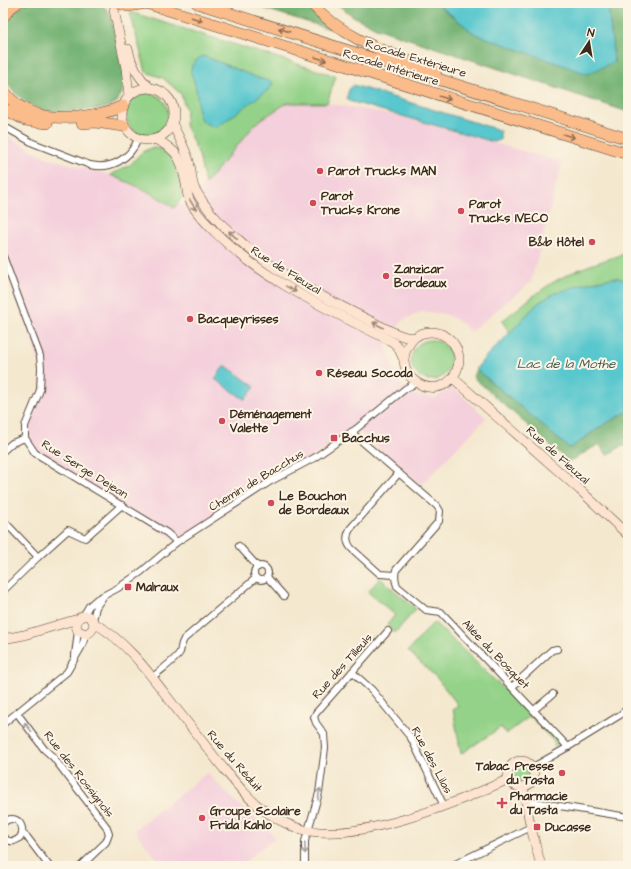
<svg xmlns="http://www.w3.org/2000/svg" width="631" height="869" viewBox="0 0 631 869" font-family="'Architects Daughter',sans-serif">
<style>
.built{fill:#f4cfdc}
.green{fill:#93d288;stroke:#677e53}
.forest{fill:#76b474;stroke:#586f49}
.water{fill:#59c7ce;stroke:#4a7876}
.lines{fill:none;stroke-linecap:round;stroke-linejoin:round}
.street-casing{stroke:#574639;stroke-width:8}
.secondary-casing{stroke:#574639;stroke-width:10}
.highway-casing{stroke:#574639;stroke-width:12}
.street{stroke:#fff;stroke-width:6}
.secondary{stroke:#fde4d1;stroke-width:9}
.highway{stroke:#fabc8b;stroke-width:11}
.oneway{stroke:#916c4f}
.oneway2{stroke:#9c8778}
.oneway3{stroke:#a79f9a}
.poi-dot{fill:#d1495b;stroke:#fcf5e5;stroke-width:1.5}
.labels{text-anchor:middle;stroke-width:4;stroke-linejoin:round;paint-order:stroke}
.street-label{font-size:12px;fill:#3b2a1e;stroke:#fcf5e5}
.poi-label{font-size:12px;font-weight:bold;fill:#3b2a1e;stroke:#fcf5e5;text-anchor:start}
.water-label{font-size:13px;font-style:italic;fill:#445953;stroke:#fcf5e5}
</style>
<rect width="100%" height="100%" fill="#fcf5e5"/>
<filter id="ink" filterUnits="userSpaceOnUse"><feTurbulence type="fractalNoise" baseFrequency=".025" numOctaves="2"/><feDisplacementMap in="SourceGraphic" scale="8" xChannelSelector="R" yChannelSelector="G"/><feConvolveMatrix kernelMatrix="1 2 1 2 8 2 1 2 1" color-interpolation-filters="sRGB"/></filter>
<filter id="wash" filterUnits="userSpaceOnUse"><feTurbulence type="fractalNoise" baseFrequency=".012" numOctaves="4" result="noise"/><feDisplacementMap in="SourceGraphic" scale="16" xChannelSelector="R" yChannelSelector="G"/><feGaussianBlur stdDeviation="0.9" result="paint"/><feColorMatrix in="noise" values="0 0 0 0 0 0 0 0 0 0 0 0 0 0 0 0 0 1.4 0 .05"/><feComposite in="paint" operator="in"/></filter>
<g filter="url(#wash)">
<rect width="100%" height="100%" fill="#f4e8cf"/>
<g class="built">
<polygon points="287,102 327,103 394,115 562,162 531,282 470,332 462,323 445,314 423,311 403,320 386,346 395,377 410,394 436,398 452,386 486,418 421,485 356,429 177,542 35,453 25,438 25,426 40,390 41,368 3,256 3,131 11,139 48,158 110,175 183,205 205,184 257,122"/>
<polygon points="208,772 210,776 243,809 267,828 275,837 239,866 163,866 134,830"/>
</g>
<g class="green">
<polygon points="130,12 336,76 327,103 287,103 257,122 205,184 199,155 185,125 186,110 181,94 163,78 146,72"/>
<circle cx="147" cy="114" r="21"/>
<path d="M151 148C154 148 157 148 160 149 178 154 180 181 183 196L174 208C152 192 135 185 110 175L130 165 142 152Z"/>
<path d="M628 253V282L619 278H612L579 285 538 303 510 333 502 321C521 306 539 290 559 279 581 267 605 260 628 253Z"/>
<circle cx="431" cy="360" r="20"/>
<polygon points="380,578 416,609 395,633 387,625 395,615 368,592"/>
<polygon points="434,622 560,743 554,747 555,743 530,716 506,734 501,727 461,754 453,709 458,705 436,677 408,651"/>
<circle cx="521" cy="774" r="9"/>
</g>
<g class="forest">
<polygon points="27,3 94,3 104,6 110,14 125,78 122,93 117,102 105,108 64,112 45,111 28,104 12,90 3,75 3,30 9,17 23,5"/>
<polygon points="246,3 305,3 333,30"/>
<polygon points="335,3 436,3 475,34 614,62 608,3 628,3 628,112 376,28 353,16"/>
<polygon points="476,369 508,397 522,407 582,440 600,427 628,411 628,429 625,431 628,439 628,446 622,446 607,455 599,444 569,462 473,377"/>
</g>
<g class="water">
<polygon points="436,3 608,3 614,62 587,74 475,34"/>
<path d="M204 56 258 78 272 82 273 84 268 90 217 127C210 126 202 123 199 116 197 106 198 94 195 84 194 80 190 73 191 69 192 63 199 57 204 56Z"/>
<path d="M353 85 496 129 500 131V140L494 142 349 101 347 99C347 94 349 88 353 85Z"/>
<polygon points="612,278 619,278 628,282 628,411 600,427 572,447 569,448 476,369 488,354 501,342 538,303 553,294 579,285"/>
<polygon points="225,365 255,387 246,398 244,399 215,379"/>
</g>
</g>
<g filter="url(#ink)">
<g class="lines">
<defs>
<g id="street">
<path d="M3 126 33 143 90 165C111 170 130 159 138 139"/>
<polyline points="3,256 40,356 41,368 40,390 25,426 25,438 35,453 167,533 177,542"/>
<path d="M351 432 437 506 440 511 439 521 396 570C394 576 395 580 397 586L426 610 441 612 568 747"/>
<polyline points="3,451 12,443 25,438"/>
<polyline points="3,520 38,557"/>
<polyline points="239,546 258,567"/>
<circle cx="261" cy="573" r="7"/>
<path d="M394 575 380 574 351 548C346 542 346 536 350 529L399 473"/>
<polyline points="267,577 284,596"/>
<polyline points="3,591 38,557 68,530 85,538 122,505"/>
<polyline points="83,616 89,606 97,599 118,588 141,572 177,542 271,481 314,458 356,429 405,389 416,383"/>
<polyline points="93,620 96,607 103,597"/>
<polyline points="75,655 78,631"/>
<polyline points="352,672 372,690 411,738 444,806"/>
<path d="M153 677C159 671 177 659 180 652 182 646 180 646 184 639L256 578"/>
<polyline points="512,687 552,650 557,649"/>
<polyline points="534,710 553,694"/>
<polyline points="17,713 44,749 53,757 106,826 109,834 106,842 81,866"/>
<polyline points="3,724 67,672 82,646 86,634"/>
<polyline points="533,767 568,747 620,715 628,708"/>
<polyline points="526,802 541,803 628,817"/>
<path d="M3 823C19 809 31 836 14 841 10 842 6 840 3 837"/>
<polyline points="22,833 27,837 49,866"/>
<polyline points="305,866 305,841 319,793 325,748 324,734 316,723 314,717 316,713 388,631"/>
<polyline points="451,866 531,827"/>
</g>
<g id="secondary">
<polyline points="114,10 126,68 129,96"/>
<path d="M128 49C131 65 138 77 150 88"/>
<circle cx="148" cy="114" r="26"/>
<path d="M172 123C178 136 187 151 190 165 192 173 191 184 196 191 205 207 217 221 231 233 279 278 338 305 397 334 402 336 409 339 415 337 417 337 418 335 420 334 426 332 434 331 441 334 451 338 457 346 459 357 459 363 458 369 455 374 435 408 381 371 415 337"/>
<path d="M155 139C179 151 181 158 186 184 187 189 187 196 190 201 195 212 205 222 213 230 263 281 330 310 393 342L398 347 403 358"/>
<polyline points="453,378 580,490 628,535"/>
<path d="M94 623C128 642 152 677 175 707 190 726 205 745 220 764 234 781 249 801 268 813 280 821 295 829 310 831 367 840 456 803 509 779"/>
<path d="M3 639 24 635 78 619C90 608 102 628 86 634L78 631 76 626 78 619"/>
<circle cx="521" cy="774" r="13"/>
<polyline points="523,787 530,824 541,866"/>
</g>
<g id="highway">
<polyline points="118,3 128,6 147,3"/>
<polyline points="146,3 628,154"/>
<polyline points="197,3 628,139"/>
<path d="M311 3C345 41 390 53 436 71"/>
<polyline points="3,17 10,8 17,3"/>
<path d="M3 90C22 116 47 119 78 117 94 115 108 113 123 106"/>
<polyline points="3,108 25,120 47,123"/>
<polyline points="82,123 95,122 124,126"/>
</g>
</defs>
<use href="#street" class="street-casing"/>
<use href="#secondary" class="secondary-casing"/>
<use href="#highway" class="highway-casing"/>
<use href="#street" class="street"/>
<use href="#secondary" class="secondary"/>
<use href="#highway" class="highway"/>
</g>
<defs><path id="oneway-shaft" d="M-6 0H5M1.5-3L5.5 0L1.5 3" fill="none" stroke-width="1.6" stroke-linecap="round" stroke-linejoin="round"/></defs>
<g class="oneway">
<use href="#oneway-shaft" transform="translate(197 19) rotate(18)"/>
<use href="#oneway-shaft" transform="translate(284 30) rotate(-163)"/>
<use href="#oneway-shaft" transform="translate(321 59) rotate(18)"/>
<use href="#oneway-shaft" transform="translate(445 98) rotate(17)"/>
<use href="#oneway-shaft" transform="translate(569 136) rotate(17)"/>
</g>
<g class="oneway2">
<use href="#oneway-shaft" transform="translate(193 205) rotate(58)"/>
<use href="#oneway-shaft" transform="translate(233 235) rotate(-137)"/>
<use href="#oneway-shaft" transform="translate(291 289) rotate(29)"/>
<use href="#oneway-shaft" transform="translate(378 325) rotate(-153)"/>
</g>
<g class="oneway3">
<use href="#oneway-shaft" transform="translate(28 727) rotate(-128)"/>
<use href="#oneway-shaft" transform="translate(319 794) rotate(-79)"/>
<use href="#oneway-shaft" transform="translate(305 848) rotate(88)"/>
</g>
</g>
<g class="poi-dot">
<circle cx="320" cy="171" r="4"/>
<circle cx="313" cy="203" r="4"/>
<circle cx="461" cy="211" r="4"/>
<circle cx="592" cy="242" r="4"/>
<circle cx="386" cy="276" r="4"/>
<circle cx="190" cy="319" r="4"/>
<circle cx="319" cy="373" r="4"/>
<circle cx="222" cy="421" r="4"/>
<rect x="330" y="434" width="8" height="8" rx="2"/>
<circle cx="271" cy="503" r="4"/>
<rect x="124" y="583" width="8" height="8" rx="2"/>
<circle cx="562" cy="773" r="4"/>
<path d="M500 797h4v4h4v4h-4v4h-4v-4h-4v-4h4z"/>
<circle cx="202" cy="818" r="4"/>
<rect x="533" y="823" width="8" height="8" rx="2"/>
</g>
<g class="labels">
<g class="street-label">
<text transform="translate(416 58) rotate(17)" y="4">Rocade Extérieure</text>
<text transform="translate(391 67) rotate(17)" y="4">Rocade Intérieure</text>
<text transform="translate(286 270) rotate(32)" y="4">Rue de Fieuzal</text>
<text transform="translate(558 455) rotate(42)" y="4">Rue de Fieuzal</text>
<text transform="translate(85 469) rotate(32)" y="4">Rue Serge Dejean</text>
<text transform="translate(256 480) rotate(-31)" y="4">Chemin de Bacchus</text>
<text transform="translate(496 654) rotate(46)" y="4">Allée du Bosquet</text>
<text transform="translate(342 666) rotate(-48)" y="4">Rue des Tilleuls</text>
<text transform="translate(432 760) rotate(62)" y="4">Rue des Lilas</text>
<text transform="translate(235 761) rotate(49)" y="4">Rue du Réduit</text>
<text transform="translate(79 774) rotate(52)" y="4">Rue des Rossignols</text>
</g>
<g class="poi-label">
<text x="328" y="175">Parot Trucks MAN</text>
<text x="321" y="200">Parot<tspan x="321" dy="14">Trucks Krone</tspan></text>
<text x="469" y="208">Parot<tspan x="469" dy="14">Trucks IVECO</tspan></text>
<text x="584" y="246" text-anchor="end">B&amp;b Hôtel</text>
<text x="394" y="273">Zanzicar<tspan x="394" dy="14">Bordeaux</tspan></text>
<text x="198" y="323">Bacqueyrisses</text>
<text x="327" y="377">Réseau Socoda</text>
<text x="230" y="418">Déménagement<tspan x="230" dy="14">Valette</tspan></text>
<text x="342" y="442">Bacchus</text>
<text x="279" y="500">Le Bouchon<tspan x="279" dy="14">de Bordeaux</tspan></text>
<text x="136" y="591">Malraux</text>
<text x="554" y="770" text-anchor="end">Tabac Presse<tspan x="554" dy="14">du Tasta</tspan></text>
<text x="510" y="800">Pharmacie<tspan x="510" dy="14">du Tasta</tspan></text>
<text x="210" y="815">Groupe Scolaire<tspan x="210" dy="14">Frida Kahlo</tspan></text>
<text x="545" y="831">Ducasse</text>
</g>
<g class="water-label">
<text x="566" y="368">Lac de la Mothe</text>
</g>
</g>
<rect width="631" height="869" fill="none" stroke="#fcf5e5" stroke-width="16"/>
<g transform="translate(589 42) rotate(12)" stroke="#fcf5e5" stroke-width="3" paint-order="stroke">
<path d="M0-3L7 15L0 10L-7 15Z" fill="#3b2a1e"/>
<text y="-6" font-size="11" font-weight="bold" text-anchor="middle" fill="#3b2a1e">N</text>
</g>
</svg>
